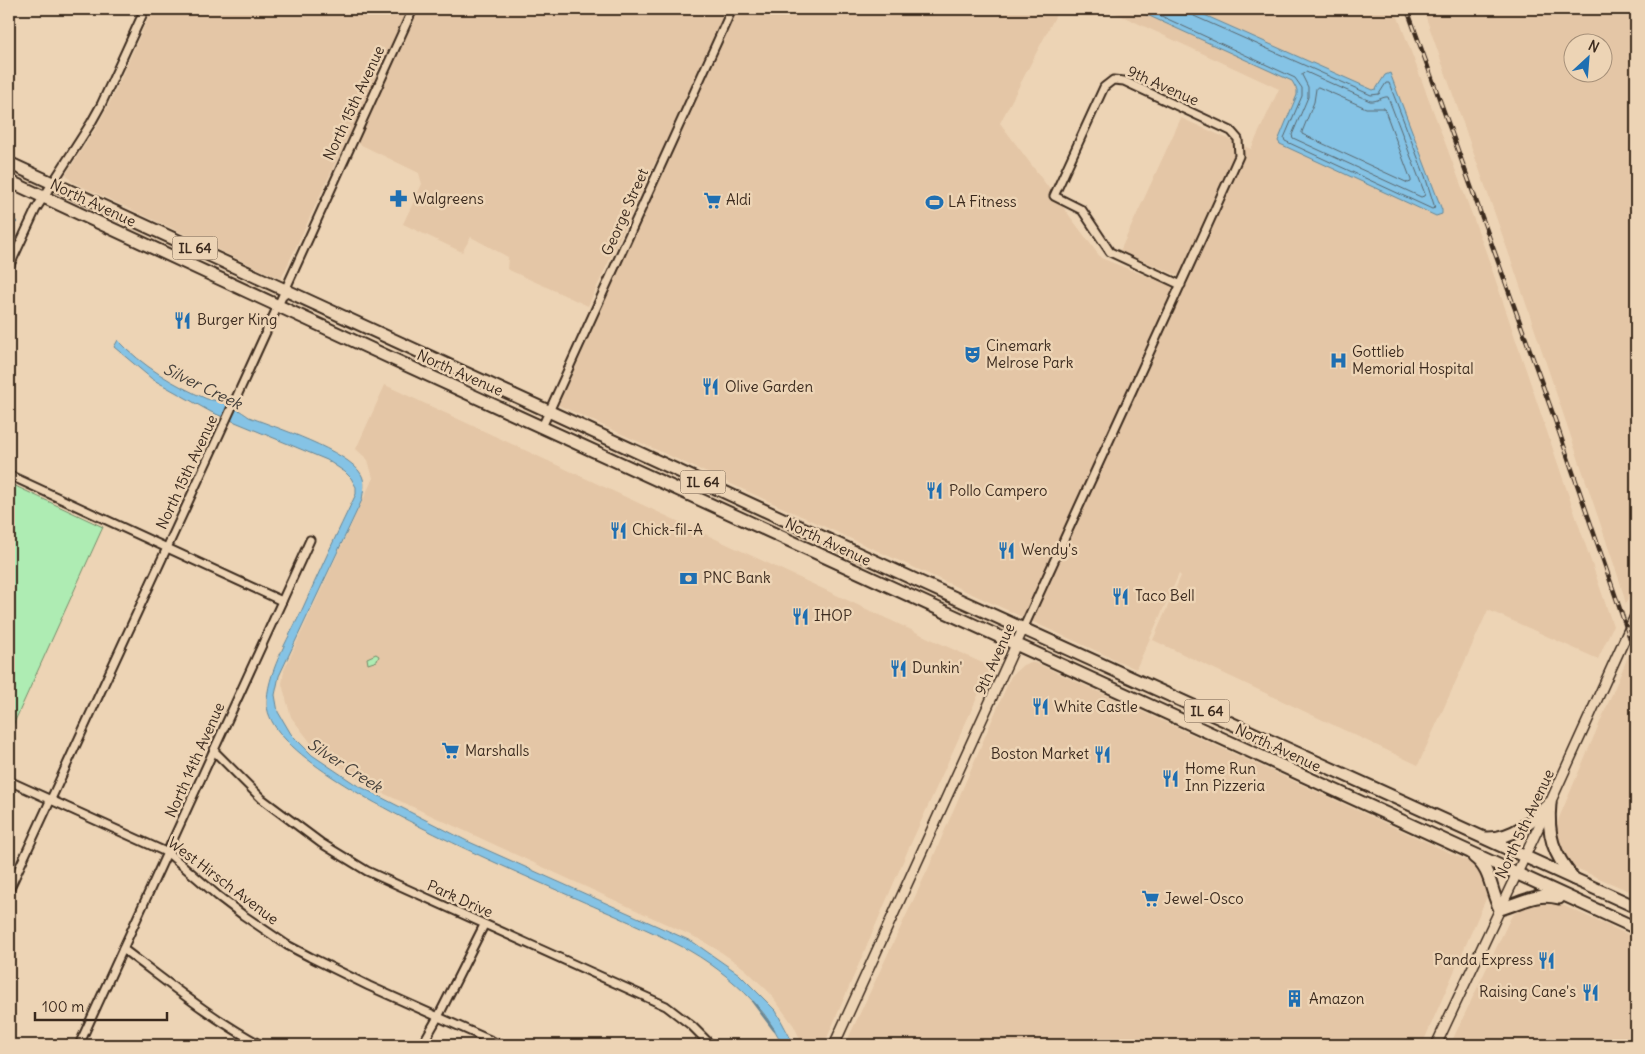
<svg xmlns="http://www.w3.org/2000/svg" width="1645" height="1054" viewBox="0 0 1645 1054" font-family="Delius,sans-serif">
<style>
.built{fill:#e4c6a6;fill-rule:evenodd}
.green{fill:#aeecb3;stroke:#748b68}
.water{fill:#85c3e5;stroke:#678695}
.lines{fill:none;stroke-linecap:round;stroke-linejoin:round}
.shore{stroke:#59676e;stroke-width:1}
.stream{stroke:#678695;stroke-width:2.5}
.minor-casing{stroke:#3b2a1e;stroke-width:11}
.tertiary-casing{stroke:#3b2a1e;stroke-width:12}
.primary-casing{stroke:#3b2a1e;stroke-width:15}
.minor{stroke:#edd4b5;stroke-width:7}
.tertiary{stroke:#edd4b5;stroke-width:9}
.primary{stroke:#edd4b5;stroke-width:11}
.rail-casing{stroke:#3b2a1e;stroke-width:4.5}
.rail{stroke:#edd4b5;stroke-width:2.5;stroke-dasharray:8;stroke-linecap:butt}
.labels{text-anchor:middle;stroke-width:5;stroke-linejoin:round;paint-order:stroke}
.shield{fill:#edd4b5;stroke:#705d4b;stroke-width:1}
.shield-label{font-size:14px;font-weight:bold;fill:#3b2a1e}
.street-label{font-size:15px;fill:#3b2a1e;stroke:#edd4b5}
.poi-label{font-size:15px;fill:#3b2a1e;stroke:#edd4b5;text-anchor:start}
.water-label{font-size:16px;font-style:italic;fill:#46413c;stroke:#edd4b5}
</style>
<rect width="100%" height="100%" fill="#edd4b5"/>
<filter id="ink" filterUnits="userSpaceOnUse"><feTurbulence type="fractalNoise" baseFrequency=".02" numOctaves="2"/><feDisplacementMap in="SourceGraphic" scale="10" xChannelSelector="R" yChannelSelector="G"/><feConvolveMatrix kernelMatrix="1 2 1 2 8 2 1 2 1" color-interpolation-filters="sRGB"/></filter>
<g filter="url(#ink)">
<g class="built">
<polygon points="152,9 1059,9 1000,123 1101,258 1184,291 1189,280 1120,251 1181,118 1251,149 1279,89 1107,9 1395,9 1486,252 1613,626 1598,659 1488,610 1418,765 1153,640 1181,576 1179,574 1136,669 556,404 662,164 655,162 588,306 507,269 508,257 471,237 462,252 403,224 422,184 419,173 347,138 281,279 72,182 66,174 96,128 111,100"/>
<path d="M1423 9H1636V580L1626 604 1620 582 1516 274ZM1572 42H1602V72H1572Z"/>
<polygon points="385,385 991,667 908,850 824,1045 803,1045 794,1026 769,992 745,969 721,952 701,940 376,790 318,752 291,717 282,684 284,670 373,478 368,460 356,449"/>
<polygon points="1636,638 1636,894 1571,866 1563,858 1555,832 1559,818"/>
<polygon points="1031,662 1038,664 1470,862 1482,875 1489,892 1422,1045 845,1045 929,867 1011,676 1023,665"/>
<polygon points="1543,899 1560,904 1636,938 1636,1045 1450,1045 1511,917 1526,903"/>
</g>
<g class="green">
<polygon points="9,483 103,527 9,734"/>
<polygon points="376,654 379,656 377,661 368,664 367,658"/>
</g>
<g class="water">
<polygon points="1134,9 1191,9 1373,90 1376,89 1385,75 1390,73 1442,210 1442,214 1436,216 1280,144 1278,141 1297,95 1297,90 1292,81"/>
<path d="M118 340C142 366 174 385 207 399 211 400 215 400 219 401 229 404 241 411 249 417 275 427 348 451 361 474 366 482 363 492 362 500L279 676 275 695 278 712 291 734 312 755 355 784 467 841 693 942 739 974 776 1011 794 1045H783C776 1033 769 1019 760 1009 740 986 716 966 690 951 617 909 271 786 267 705 266 675 288 639 301 612 319 572 337 533 356 494V487L351 478 345 472 327 460 211 412 152 379 114 347Z"/>
</g>
<g class="lines">
<g class="shore">
<polyline points="1146,9 1295,78 1302,88 1302,96 1284,138 1285,141 1432,209 1435,208 1425,176 1389,83 1386,83 1379,94 1371,95 1194,16 1191,13 1191,9"/>
<path d="M1306 72 1370 101C1377 102 1383 96 1388 97L1425 194 1424 196 1421 197 1293 138 1292 135 1308 97V87L1302 75Z"/>
<polygon points="1318,87 1366,108 1384,108 1411,180 1411,182 1408,183 1302,134 1302,132 1314,102 1316,89"/>
</g>
<g class="stream">
<polyline points="9,219 16,222"/>
<polyline points="753,1002 774,1030"/>
</g>
<defs>
<g id="minor">
<polyline points="9,267 36,209 91,123 101,105 145,9"/>
<polyline points="542,427 732,9"/>
<polyline points="9,475 282,601"/>
<path d="M1023 629C1095 471 1168 314 1239 156L1238 139 1231 131 1124 81 1113 80 1104 87 1054 196 1082 210 1110 252 1181 285"/>
<polyline points="214,751 262,799 321,843 367,871 666,1006 692,1026 711,1045"/>
<polyline points="9,781 168,853 218,896 243,915 287,945 310,957 369,986 501,1045"/>
<polyline points="9,890 226,420 413,9"/>
<path d="M123 949C170 984 209 1017 261 1045"/>
<polyline points="79,1045 310,540"/>
<polyline points="422,1045 438,1017 484,925"/>
</g>
<g id="tertiary">
<polyline points="834,1045 1023,629"/>
<polyline points="1436,1045 1550,803 1636,614"/>
</g>
<g id="primary">
<polyline points="9,163 920,582 1636,907"/>
<polyline points="9,181 395,360 1636,928"/>
<path d="M1550 803C1547 835 1553 854 1574 879"/>
<path d="M1486 838C1513 839 1532 821 1550 803"/>
<path d="M1474 857C1492 870 1490 891 1500 909 1522 903 1535 892 1559 898"/>
</g>
</defs>
<use href="#minor" class="minor-casing"/>
<use href="#tertiary" class="tertiary-casing"/>
<use href="#primary" class="primary-casing"/>
<use href="#minor" class="minor"/>
<use href="#tertiary" class="tertiary"/>
<use href="#primary" class="primary"/>
<defs>
<polyline id="rail" points="1407,9 1554,417 1636,656"/>
</defs>
<use href="#rail" class="rail-casing"/>
<use href="#rail" class="rail"/>
</g>
</g>
<defs>
<symbol id="pharmacy-bare" viewBox="-9 -9 18 18"><path d="M-2-6h4v4h4v4h-4v4h-4v-4h-4v-4h4Z" fill="#1f6fb2" stroke="#edd4b5" stroke-width="2.5" paint-order="stroke"/></symbol>
<symbol id="supermarket-bare" viewBox="-9 -9 18 18"><path d="M-6-5.5h2.5l.6 2H6L4.5 2H-2.5L-4.4-4H-6ZM-1.5 3.2a1.3 1.3 0 1 0 .1 0ZM3 3.2a1.3 1.3 0 1 0 .1 0Z" fill="#1f6fb2" stroke="#edd4b5" stroke-width="2.5" paint-order="stroke"/></symbol>
<symbol id="stadium-bare" viewBox="-9 -9 18 18"><path d="M0-5a6.5 5 0 1 0 0 10a6.5 5 0 1 0 0-10ZM-3.5-1.8h7v3.6h-7Z" fill="#1f6fb2" stroke="#edd4b5" stroke-width="2.5" paint-order="stroke"/></symbol>
<symbol id="restaurant-bare" viewBox="-9 -9 18 18"><path d="M-5-6h1v4h1v-4h1v4h1v-4h1v5L-1.5 .5V6h-2V.5L-5-1ZM5-6V6H3V1.5H1.5Q1.5-4 5-6Z" fill="#1f6fb2" stroke="#edd4b5" stroke-width="2.5" paint-order="stroke"/></symbol>
<symbol id="theatre-bare" viewBox="-9 -9 18 18"><path d="M-5-5.5Q0-4 5-5.5V0Q5 5 0 6Q-5 5-5 0ZM-3.3-2.5H-1v1.5H-3.3ZM1-2.5H3.3v1.5H1ZM-2.8 1Q0 5.5 2.8 1Z" fill="#1f6fb2" stroke="#edd4b5" stroke-width="2.5" paint-order="stroke"/></symbol>
<symbol id="hospital-bare" viewBox="-9 -9 18 18"><path d="M-5-5h3v3.5h4V-5h3V5h-3V1.5h-4V5h-3Z" fill="#1f6fb2" stroke="#edd4b5" stroke-width="2.5" paint-order="stroke"/></symbol>
<symbol id="bank-bare" viewBox="-9 -9 18 18"><path d="M-6-4H6V4H-6ZM0-2.3a2.3 2.3 0 1 0 0 4.6a2.3 2.3 0 1 0 0-4.6Z" fill="#1f6fb2" stroke="#edd4b5" stroke-width="2.5" paint-order="stroke"/></symbol>
<symbol id="building-bare" viewBox="-9 -9 18 18"><path d="M-4-6H4V6H1V3H-1V6H-4ZM-2.5-4.3h1.7v1.8h-1.7ZM.8-4.3h1.7v1.8H.8ZM-2.5-1h1.7V.8h-1.7ZM.8-1h1.7V.8H.8Z" fill="#1f6fb2" stroke="#edd4b5" stroke-width="2.5" paint-order="stroke"/></symbol>
</defs>
<g fill-rule="evenodd">
<use href="#pharmacy-bare" x="386" y="186" width="25" height="25"/>
<use href="#supermarket-bare" x="700" y="188" width="25" height="25"/>
<use href="#stadium-bare" x="922" y="190" width="25" height="25"/>
<use href="#restaurant-bare" x="170" y="308" width="25" height="25"/>
<use href="#theatre-bare" x="960" y="342" width="25" height="25"/>
<use href="#hospital-bare" x="1326" y="348" width="25" height="25"/>
<use href="#restaurant-bare" x="698" y="374" width="25" height="25"/>
<use href="#restaurant-bare" x="922" y="478" width="25" height="25"/>
<use href="#restaurant-bare" x="606" y="518" width="25" height="25"/>
<use href="#restaurant-bare" x="994" y="538" width="25" height="25"/>
<use href="#bank-bare" x="676" y="566" width="25" height="25"/>
<use href="#restaurant-bare" x="1108" y="584" width="25" height="25"/>
<use href="#restaurant-bare" x="788" y="604" width="25" height="25"/>
<use href="#restaurant-bare" x="886" y="656" width="25" height="25"/>
<use href="#restaurant-bare" x="1028" y="694" width="25" height="25"/>
<use href="#supermarket-bare" x="438" y="738" width="25" height="25"/>
<use href="#restaurant-bare" x="1090" y="742" width="25" height="25"/>
<use href="#restaurant-bare" x="1158" y="766" width="25" height="25"/>
<use href="#supermarket-bare" x="1138" y="886" width="25" height="25"/>
<use href="#restaurant-bare" x="1534" y="948" width="25" height="25"/>
<use href="#restaurant-bare" x="1578" y="980" width="25" height="25"/>
<use href="#building-bare" x="1282" y="986" width="25" height="25"/>
</g>
<g class="labels">
<g class="shield">
<rect x="172.5" y="236.5" width="45" height="23" rx="4"/>
<rect x="680.5" y="470.5" width="45" height="23" rx="4"/>
<rect x="1184.5" y="699.5" width="45" height="23" rx="4"/>
</g>
<g class="shield-label">
<text x="195" y="253">IL 64</text>
<text x="703" y="487">IL 64</text>
<text x="1207" y="716">IL 64</text>
</g>
<g class="street-label">
<text transform="translate(1163 86) rotate(24)" y="5">9th Avenue</text>
<text transform="translate(354 103) rotate(-65)" y="5">North 15th Avenue</text>
<text transform="translate(93 203) rotate(25)" y="5">North Avenue</text>
<text transform="translate(625 212) rotate(-66)" y="5">George Street</text>
<text transform="translate(460 373) rotate(24)" y="5">North Avenue</text>
<text transform="translate(187 472) rotate(-65)" y="5">North 15th Avenue</text>
<text transform="translate(828 542) rotate(25)" y="5">North Avenue</text>
<text transform="translate(995 659) rotate(-66)" y="5">9th Avenue</text>
<text transform="translate(1278 748) rotate(25)" y="5">North Avenue</text>
<text transform="translate(195 760) rotate(-66)" y="5">North 14th Avenue</text>
<text transform="translate(1525 824) rotate(-65)" y="5">North 5th Avenue</text>
<text transform="translate(223 881) rotate(37)" y="5">West Hirsch Avenue</text>
<text transform="translate(460 899) rotate(24)" y="5">Park Drive</text>
</g>
<g class="poi-label">
<text x="413" y="204">Walgreens</text>
<text x="726" y="205">Aldi</text>
<text x="948" y="207">LA Fitness</text>
<text x="197" y="325">Burger King</text>
<text x="986" y="351">Cinemark<tspan x="986" dy="17">Melrose Park</tspan></text>
<text x="1352" y="357">Gottlieb<tspan x="1352" dy="17">Memorial Hospital</tspan></text>
<text x="725" y="392">Olive Garden</text>
<text x="949" y="496">Pollo Campero</text>
<text x="632" y="535">Chick-fil-A</text>
<text x="1021" y="555">Wendy's</text>
<text x="703" y="583">PNC Bank</text>
<text x="1135" y="601">Taco Bell</text>
<text x="814" y="621">IHOP</text>
<text x="912" y="673">Dunkin'</text>
<text x="1054" y="712">White Castle</text>
<text x="465" y="756">Marshalls</text>
<text x="1089" y="759" text-anchor="end">Boston Market</text>
<text x="1185" y="774">Home Run<tspan x="1185" dy="17">Inn Pizzeria</tspan></text>
<text x="1164" y="904">Jewel-Osco</text>
<text x="1533" y="965" text-anchor="end">Panda Express</text>
<text x="1576" y="997" text-anchor="end">Raising Cane's</text>
<text x="1309" y="1004">Amazon</text>
</g>
<g class="water-label">
<text transform="translate(203 386) rotate(26)" y="6">Silver Creek</text>
<text transform="translate(345 765) rotate(33)" y="6">Silver Creek</text>
</g>
</g>
<rect width="1645" height="1054" fill="none" stroke="#edd4b5" stroke-width="30"/>
<rect x="15" y="15" width="1615" height="1024" fill="none" stroke="#3b2a1e" stroke-width="2" filter="url(#ink)"/>
<g transform="translate(1588 58) rotate(26)"><circle r="24" fill="#edd4b5" stroke="#a69079"/>
<path d="M0-4L9 19L0 12L-9 19Z" fill="#1f6fb2"/>
<text y="-8" font-size="14" font-weight="bold" text-anchor="middle" fill="#3b2a1e">N</text>
</g>
<path d="M35 1012v8h132v-8" fill="none" stroke="#3b2a1e" stroke-width="2.5"/>
<text x="42" y="1012" font-size="15" fill="#3b2a1e" stroke="#edd4b5" stroke-width="4" paint-order="stroke">100 m</text>
</svg>
